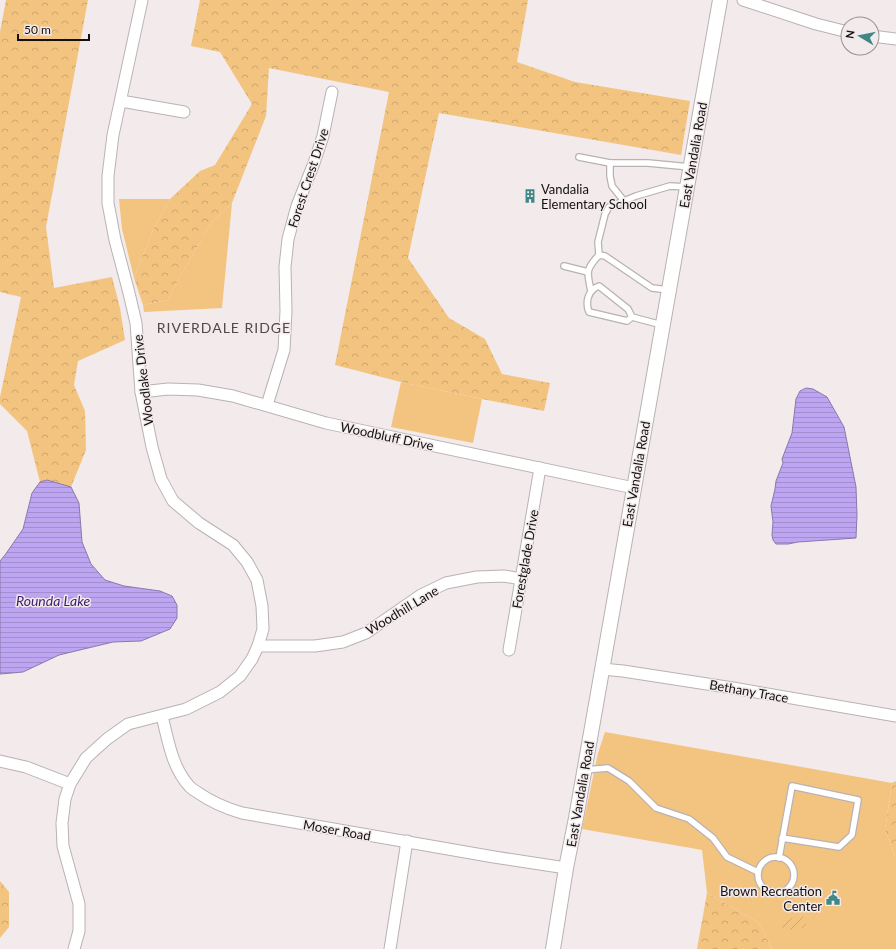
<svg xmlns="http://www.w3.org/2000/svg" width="896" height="949" viewBox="0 0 896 949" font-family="Lato,sans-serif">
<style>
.green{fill:#f3c480}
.forest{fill:url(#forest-crowns)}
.garden{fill:url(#garden-furrows)}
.water{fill:url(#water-rules);stroke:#8a78ae}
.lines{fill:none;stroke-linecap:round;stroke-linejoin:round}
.service-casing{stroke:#b9b2b3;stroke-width:8}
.minor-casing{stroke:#b9b2b3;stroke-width:13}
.tertiary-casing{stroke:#b9b2b3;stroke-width:16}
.service{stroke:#fff;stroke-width:5.5}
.minor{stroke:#fff;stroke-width:11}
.tertiary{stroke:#fff;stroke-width:14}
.labels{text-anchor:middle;stroke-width:3;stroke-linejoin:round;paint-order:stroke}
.street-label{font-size:13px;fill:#131011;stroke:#f2eaeb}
.poi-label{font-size:13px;fill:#131011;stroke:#f2eaeb;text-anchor:start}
.neighbourhood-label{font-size:14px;letter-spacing:1px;fill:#4f494a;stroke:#f2eaeb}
.water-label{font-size:14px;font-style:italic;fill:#401a72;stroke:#f2eaeb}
</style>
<defs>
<pattern id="forest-crowns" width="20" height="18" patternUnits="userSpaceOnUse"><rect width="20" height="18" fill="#f3c480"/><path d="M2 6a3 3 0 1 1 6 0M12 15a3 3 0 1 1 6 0" fill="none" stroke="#cfa76e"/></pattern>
<pattern id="garden-furrows" width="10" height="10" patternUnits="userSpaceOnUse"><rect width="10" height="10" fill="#f3c480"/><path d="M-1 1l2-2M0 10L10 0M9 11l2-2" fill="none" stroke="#cfa76e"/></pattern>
<pattern id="water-rules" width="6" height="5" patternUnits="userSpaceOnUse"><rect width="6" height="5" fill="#bda5f2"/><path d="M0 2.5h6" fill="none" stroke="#a28dce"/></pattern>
</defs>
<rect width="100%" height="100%" fill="#f2eaeb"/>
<g class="green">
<polygon points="119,199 170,199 153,230 134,278 122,229"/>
<polygon points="232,203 222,308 144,312 143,305 168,300 182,273 212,222"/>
<polygon points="401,382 482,399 473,443 391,427"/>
<polygon points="605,732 892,783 885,830 896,860 896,949 772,949 759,923 707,893 702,850 582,829 598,753"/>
</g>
<g class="forest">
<polygon points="6,0 88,0 46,227 54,288 112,277 120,308 125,340 78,361 74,385 85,411 86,450 71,487 47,480 40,482 27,431 0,404 0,397 21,297 0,292 0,32"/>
<polygon points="200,0 528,0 517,62 575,82 690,101 681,155 439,113 408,258 449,318 485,339 502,374 550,383 544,411 482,399 401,382 335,365 389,92 269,68 266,116 232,203 212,222 182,273 168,300 143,305 134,278 153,230 170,199 200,171 215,165 252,104 220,52 191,46"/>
<polygon points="896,781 896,860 885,830 892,783"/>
<polygon points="0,881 9,892 9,927 0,938"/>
<polygon points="707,893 759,923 772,949 697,949"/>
</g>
<polygon class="garden" points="803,916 807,927 783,931 781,920"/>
<g class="water">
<polygon points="806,388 813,389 827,397 844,427 856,487 857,515 856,538 798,542 788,544 776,544 773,540 772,535 773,522 771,506 775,489 776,481 783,463 782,459 792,433 796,399 800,391"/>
<polygon points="47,480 71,487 79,503 82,542 91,564 105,580 124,586 160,591 172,596 177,605 177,618 170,629 141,641 113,642 59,655 23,672 0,674 0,561 5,555 23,529 32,493 40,482"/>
</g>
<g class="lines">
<defs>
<g id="service">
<polyline points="579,157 610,163"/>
<polyline points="624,201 612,186 610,176 610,163 648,163 690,167"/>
<polyline points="599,255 598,242 605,214 609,207 636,196 670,186 687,187"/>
<polyline points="564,266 588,272"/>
<path d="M599 286 628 309 632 317 627 321 589 312C585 302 588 290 599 286Z"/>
<path d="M591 291C587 272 585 270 599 255L605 256 652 288 669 290"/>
<polyline points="632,317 662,325"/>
<polyline points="585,770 608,768 629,781 656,808 689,819 713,838 727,857 758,872"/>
<circle cx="776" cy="875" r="18"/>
<polyline points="779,858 792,786 858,800 852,835 839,847 782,838"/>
</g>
<g id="minor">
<polyline points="743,0 816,24 848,32"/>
<polyline points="872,36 896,39"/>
<polyline points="121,101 184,112"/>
<polyline points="141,392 168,389 198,390 233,396 326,423 634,488"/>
<polyline points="267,405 284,350 286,311 285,267 288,239 297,206 314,163 323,136 332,92"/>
<polyline points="258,646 315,646 343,642 366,633 421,595 446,583 477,577 504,576 521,579"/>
<polyline points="509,650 540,468"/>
<polyline points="602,669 623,671 733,688 896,716"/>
<path d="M162 716C168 740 172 768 190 787 192 789 195 791 197 792 211 802 225 808 242 813L494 857 566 868"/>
<polyline points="0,761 26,767 70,784"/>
<polyline points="74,949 79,931 79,904 63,846 62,823 65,799 70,784 86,758 107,739 128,724 186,709 220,692 240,676 252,659 258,646 263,629 262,606 257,580 247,562 233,545 199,523 173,501 161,479 152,447 141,392 136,323 129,293 115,240 108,203 108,176 113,135 142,0"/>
<polyline points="390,949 407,841"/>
</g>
<polyline id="tertiary" points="553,949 566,868 576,818 720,0"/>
</defs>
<use href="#service" class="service-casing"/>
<use href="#minor" class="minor-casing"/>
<use href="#tertiary" class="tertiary-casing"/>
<use href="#service" class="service"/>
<use href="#minor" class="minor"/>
<use href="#tertiary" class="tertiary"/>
</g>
<defs>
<symbol id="building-bare" viewBox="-9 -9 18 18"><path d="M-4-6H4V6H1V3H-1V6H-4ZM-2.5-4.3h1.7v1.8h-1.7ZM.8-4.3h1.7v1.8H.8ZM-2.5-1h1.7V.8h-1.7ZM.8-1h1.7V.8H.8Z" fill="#408888" stroke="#f2eaeb" stroke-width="2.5" paint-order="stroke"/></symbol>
<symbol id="civic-bare" viewBox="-9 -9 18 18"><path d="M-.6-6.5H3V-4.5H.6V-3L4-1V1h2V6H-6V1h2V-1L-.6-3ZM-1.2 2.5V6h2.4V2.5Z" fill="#408888" stroke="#f2eaeb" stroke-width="2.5" paint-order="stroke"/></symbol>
</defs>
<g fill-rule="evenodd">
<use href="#building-bare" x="520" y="186" width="20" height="20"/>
<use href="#civic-bare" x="823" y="888" width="20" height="20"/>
</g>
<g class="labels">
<g class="street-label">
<text transform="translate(693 155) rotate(-80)" y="5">East Vandalia Road</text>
<text transform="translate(308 178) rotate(-72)" y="5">Forest Crest Drive</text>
<text transform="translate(143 380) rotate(-97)" y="5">Woodlake Drive</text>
<text transform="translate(387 436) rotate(12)" y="5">Woodbluff Drive</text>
<text transform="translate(636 474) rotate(-80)" y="5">East Vandalia Road</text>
<text transform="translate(525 559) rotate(-80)" y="5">Forestglade Drive</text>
<text transform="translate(402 610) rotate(-31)" y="5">Woodhill Lane</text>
<text transform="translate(749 691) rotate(10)" y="5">Bethany Trace</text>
<text transform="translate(580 794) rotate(-80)" y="5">East Vandalia Road</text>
<text transform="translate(337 830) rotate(10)" y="5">Moser Road</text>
</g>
<g class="poi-label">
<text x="541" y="194">Vandalia<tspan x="541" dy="15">Elementary School</tspan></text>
<text x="822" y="896" text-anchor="end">Brown Recreation<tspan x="822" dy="15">Center</tspan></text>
</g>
<g class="neighbourhood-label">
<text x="224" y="333">RIVERDALE RIDGE</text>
</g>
<g class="water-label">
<text x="53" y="606">Rounda Lake</text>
</g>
</g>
<g transform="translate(860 36) rotate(280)"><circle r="19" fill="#f2eaeb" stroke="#999394"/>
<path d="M0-3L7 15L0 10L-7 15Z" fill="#408888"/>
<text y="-6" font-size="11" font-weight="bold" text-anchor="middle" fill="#131011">N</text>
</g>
<path d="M18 34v6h71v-6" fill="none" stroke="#131011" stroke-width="2"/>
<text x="24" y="34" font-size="12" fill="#131011" stroke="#f2eaeb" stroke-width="3" paint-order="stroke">50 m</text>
</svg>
